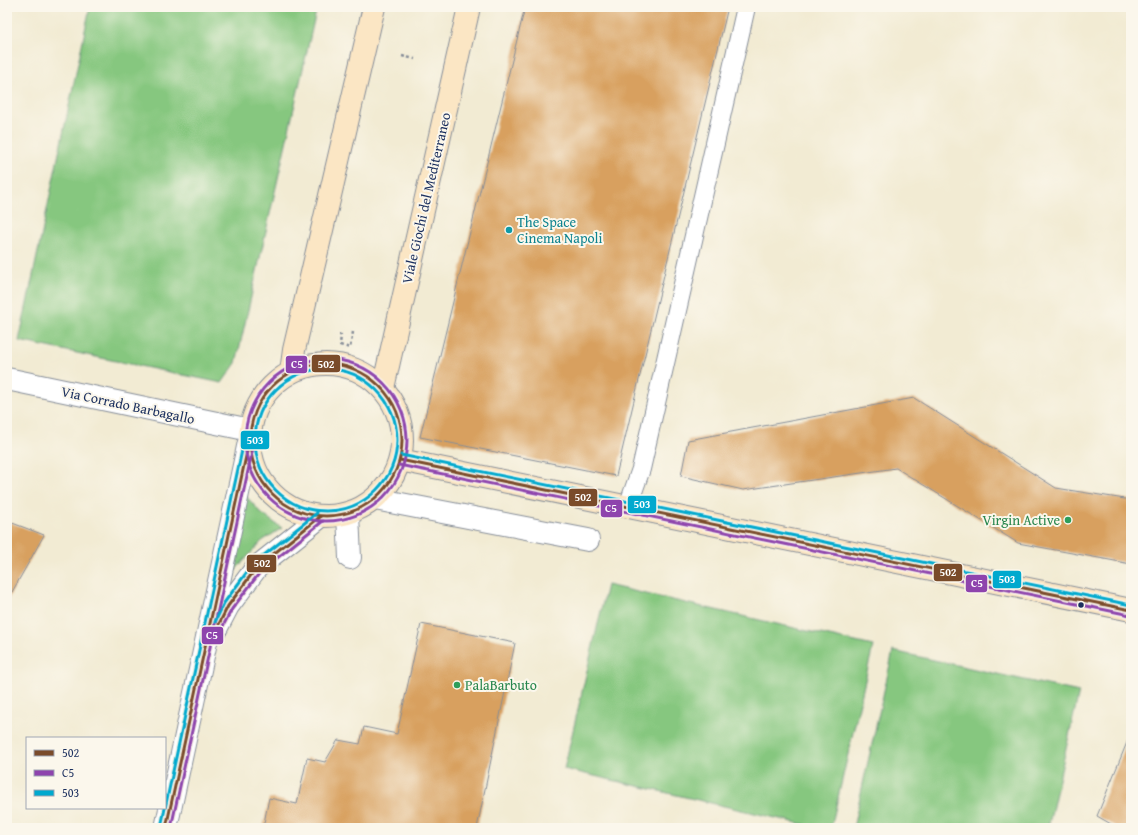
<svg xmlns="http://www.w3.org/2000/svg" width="1138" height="835" viewBox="0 0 1138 835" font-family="'Gentium Book Plus',serif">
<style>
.green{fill:#86c77f;stroke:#507b6e}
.building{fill:#d8a05e}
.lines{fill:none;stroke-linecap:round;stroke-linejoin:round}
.lane-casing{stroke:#868d98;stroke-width:20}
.street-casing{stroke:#868d98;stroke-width:24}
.secondary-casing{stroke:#868d98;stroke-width:24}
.path{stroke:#868d98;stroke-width:2.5;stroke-dasharray:3 3;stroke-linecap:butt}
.lane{stroke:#fff;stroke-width:18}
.street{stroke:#fff;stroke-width:22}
.secondary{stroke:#fbe6c4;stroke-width:22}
.bus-1-casing{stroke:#fbf7ec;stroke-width:6}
.bus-2-casing{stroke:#fbf7ec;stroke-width:6}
.bus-3-casing{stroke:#fbf7ec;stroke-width:6}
.bus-1{stroke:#7a4b2a;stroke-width:3}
.bus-2{stroke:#8e44ad;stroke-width:3}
.bus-3{stroke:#00a9ce;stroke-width:3}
.culture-dot{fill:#0f9aa8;stroke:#fbf7ec;stroke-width:1.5}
.leisure-dot{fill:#2e9e5b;stroke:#fbf7ec;stroke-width:1.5}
.bus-dot{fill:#1b2f5e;stroke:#fbf7ec;stroke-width:1.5}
.labels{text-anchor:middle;stroke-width:4;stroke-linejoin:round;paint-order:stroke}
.street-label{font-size:14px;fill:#1b2f5e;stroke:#fbf7ec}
.culture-label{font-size:14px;fill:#0d838f;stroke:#fbf7ec;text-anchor:start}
.leisure-label{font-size:14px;fill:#27864d;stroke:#fbf7ec;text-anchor:end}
.line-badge{stroke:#fbf7ec;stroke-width:1.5}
.badge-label{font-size:11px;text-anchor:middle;font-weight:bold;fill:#fff}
</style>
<rect width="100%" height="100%" fill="#fbf7ec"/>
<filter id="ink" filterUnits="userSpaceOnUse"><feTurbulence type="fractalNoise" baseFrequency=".025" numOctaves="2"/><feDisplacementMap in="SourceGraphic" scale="8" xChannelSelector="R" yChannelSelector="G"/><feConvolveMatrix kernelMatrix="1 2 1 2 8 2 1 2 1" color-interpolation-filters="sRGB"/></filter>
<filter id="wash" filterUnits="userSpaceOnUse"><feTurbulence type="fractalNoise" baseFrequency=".012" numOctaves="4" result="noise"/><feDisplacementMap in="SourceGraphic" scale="16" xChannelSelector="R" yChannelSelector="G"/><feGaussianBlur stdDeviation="0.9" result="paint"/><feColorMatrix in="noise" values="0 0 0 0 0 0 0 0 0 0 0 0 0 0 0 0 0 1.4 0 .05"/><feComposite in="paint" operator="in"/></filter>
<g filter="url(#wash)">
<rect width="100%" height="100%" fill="#f2ebd3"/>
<g class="green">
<polygon points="90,7 317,7 236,363 222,383 19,341"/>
<polygon points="245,495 262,514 282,528 262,541 227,579"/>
<polygon points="607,585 873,646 831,828 819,828 564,769"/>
<polygon points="893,651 1079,692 1048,828 853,828"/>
</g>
<g id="blocks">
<g class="building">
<polygon points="525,7 728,7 616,476 420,437"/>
<polygon points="914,398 1056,488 1131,500 1131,564 1018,543 896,468 743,490 681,476 688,440"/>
<polygon points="7,521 44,535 7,601"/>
<polygon points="421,624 515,643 477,828 263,828 269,798 297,804 307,758 325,762 338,740 360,744 364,727 397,734"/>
<polygon points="1130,735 1131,735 1131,828 1118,828 1097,816"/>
</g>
</g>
</g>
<g filter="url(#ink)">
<use href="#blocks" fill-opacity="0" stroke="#868d98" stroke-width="1"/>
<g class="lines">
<defs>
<polyline id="lane" points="628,506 641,469 746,7"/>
<g id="street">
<polyline points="7,379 250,430"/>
<polyline points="375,499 588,540"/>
<polyline points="348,514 350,558"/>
<polyline points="216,629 228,606 257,567 320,517"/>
<polyline points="166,828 249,442"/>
</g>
<g id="secondary">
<circle cx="326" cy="440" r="76"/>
<polyline points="291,372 294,350 374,7"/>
<polyline points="383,388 469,7"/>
<polyline points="400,460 1131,610"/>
</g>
</defs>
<use href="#lane" class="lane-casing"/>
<use href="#street" class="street-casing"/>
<use href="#secondary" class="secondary-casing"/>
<g class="path">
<polyline points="402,56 415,59"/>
<polyline points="339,335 341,335 340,345 350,348 353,332"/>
</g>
<use href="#lane" class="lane"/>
<use href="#street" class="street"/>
<use href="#secondary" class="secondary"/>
<defs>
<g id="bus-1">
<circle cx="326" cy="440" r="76"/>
<polyline points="400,460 1131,610"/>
<polyline points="219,624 228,606 257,567 320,517"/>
<polyline points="166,828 249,442"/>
</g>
<g id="bus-2">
<circle cx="326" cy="440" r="81"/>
<polyline points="399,465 1130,615"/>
<polyline points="223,626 232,609 261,571 323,521"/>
<polyline points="171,828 254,443"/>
</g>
<g id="bus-3">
<circle cx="326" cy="440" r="71"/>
<polyline points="401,455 1131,605"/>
<polyline points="215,622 224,603 253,564 317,513"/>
<polyline points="161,827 244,441"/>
</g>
</defs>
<use href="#bus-1" class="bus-1-casing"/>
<use href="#bus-2" class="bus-2-casing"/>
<use href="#bus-3" class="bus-3-casing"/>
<use href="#bus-1" class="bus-1"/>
<use href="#bus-2" class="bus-2"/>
<use href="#bus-3" class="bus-3"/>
</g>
</g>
<circle class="culture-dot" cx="509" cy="230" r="4"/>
<g class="leisure-dot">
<circle cx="1068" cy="520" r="4"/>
<circle cx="457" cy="685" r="4"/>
</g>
<circle class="bus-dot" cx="1081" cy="605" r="3.5"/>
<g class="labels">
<g class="street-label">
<text transform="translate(426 198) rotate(-77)" y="5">Viale Giochi del Mediterraneo</text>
<text transform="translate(128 405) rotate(12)" y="5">Via Corrado Barbagallo</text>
</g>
<g class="culture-label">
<text x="517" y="227">The Space<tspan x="517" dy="16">Cinema Napoli</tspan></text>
</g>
<g class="leisure-label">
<text x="1060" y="525">Virgin Active</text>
<text x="465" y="690" text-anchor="start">PalaBarbuto</text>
</g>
</g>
<g class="line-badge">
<rect x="311" y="354" width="30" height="19" rx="4" fill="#7a4b2a"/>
<rect x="285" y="355" width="23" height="19" rx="4" fill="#8e44ad"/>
<rect x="240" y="430" width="30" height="20" rx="4" fill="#00a9ce"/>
<rect x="568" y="488" width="30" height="19" rx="4" fill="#7a4b2a"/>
<rect x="627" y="495" width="30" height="19" rx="4" fill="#00a9ce"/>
<rect x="600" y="499" width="23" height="19" rx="4" fill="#8e44ad"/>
<rect x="246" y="554" width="31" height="19" rx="4" fill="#7a4b2a"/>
<rect x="933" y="563" width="30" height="19" rx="4" fill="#7a4b2a"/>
<rect x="992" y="570" width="30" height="19" rx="4" fill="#00a9ce"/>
<rect x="965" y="574" width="23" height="19" rx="4" fill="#8e44ad"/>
<rect x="201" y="626" width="23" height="19" rx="4" fill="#8e44ad"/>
</g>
<g class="badge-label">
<text x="326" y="368">502</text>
<text x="297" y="368">C5</text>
<text x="255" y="444">503</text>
<text x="583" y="501">502</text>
<text x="642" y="508">503</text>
<text x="611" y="512">C5</text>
<text x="262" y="567">502</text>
<text x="948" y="576">502</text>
<text x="1007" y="583">503</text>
<text x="977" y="587">C5</text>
<text x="212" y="639">C5</text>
</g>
<rect width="1138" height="835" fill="none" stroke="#fbf7ec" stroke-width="24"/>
<rect x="26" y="737" width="140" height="72" fill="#fbf7ec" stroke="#a1a7b3"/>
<rect x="34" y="750" width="20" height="6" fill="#7a4b2a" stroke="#a1a7b3"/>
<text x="62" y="757" font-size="12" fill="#1b2f5e">502</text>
<rect x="34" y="770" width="20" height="6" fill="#8e44ad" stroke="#a1a7b3"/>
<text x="62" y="777" font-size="12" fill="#1b2f5e">C5</text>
<rect x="34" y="790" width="20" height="6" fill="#00a9ce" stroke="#a1a7b3"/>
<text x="62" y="797" font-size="12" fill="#1b2f5e">503</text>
</svg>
